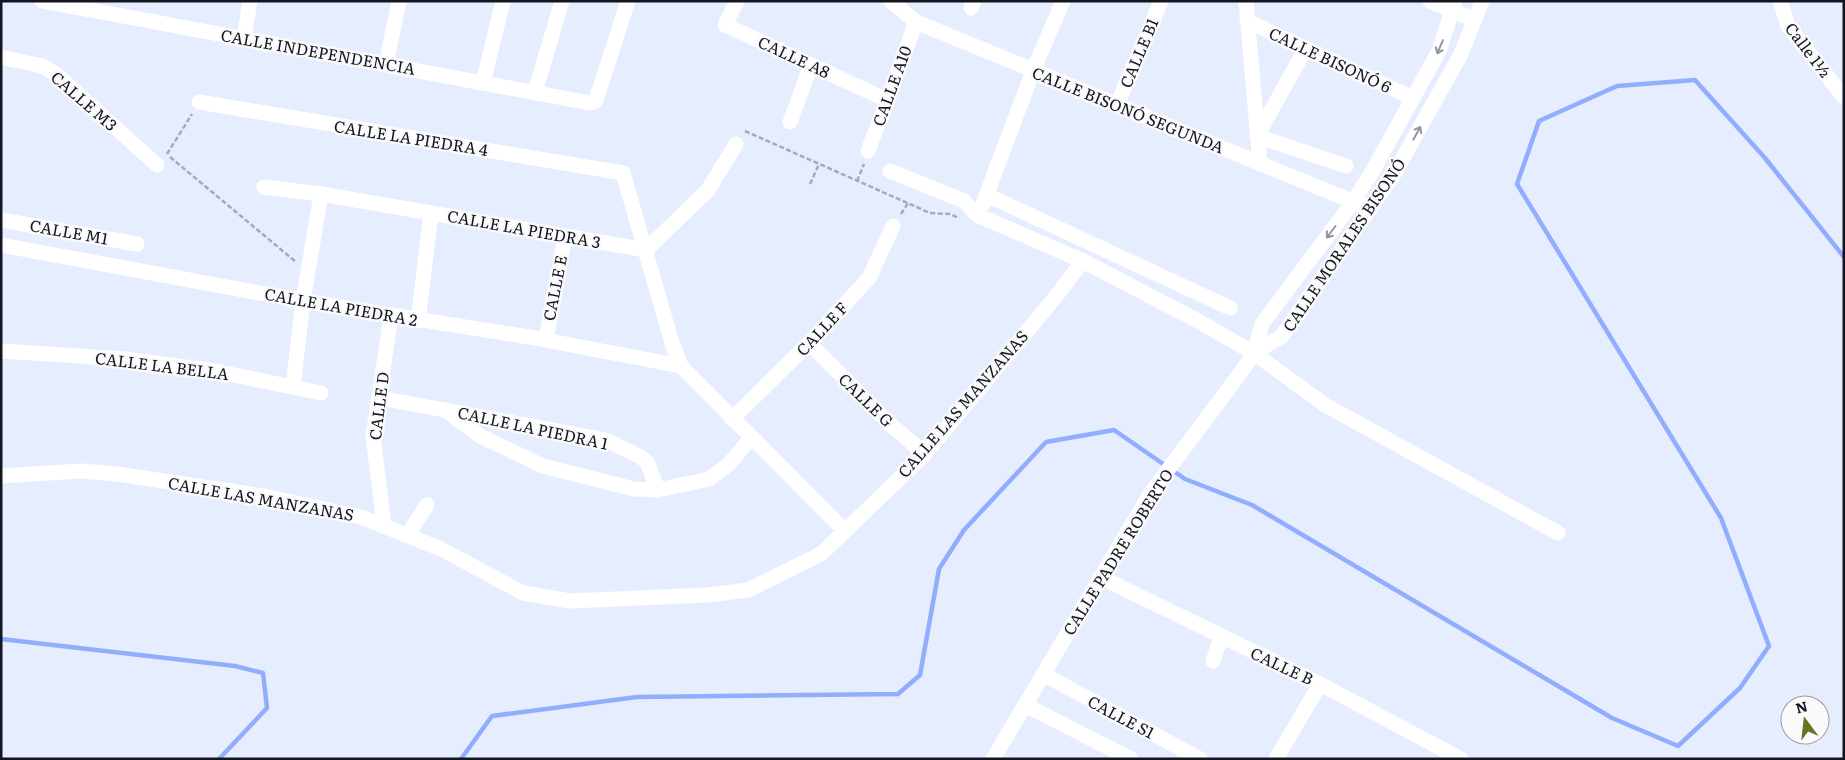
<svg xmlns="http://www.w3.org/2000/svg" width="1845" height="760" viewBox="0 0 1845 760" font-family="Literata,serif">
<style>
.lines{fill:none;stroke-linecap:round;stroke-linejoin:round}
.stream{stroke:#91adfe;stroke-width:4.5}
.path{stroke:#a4aab9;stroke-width:2.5;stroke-dasharray:5 2.5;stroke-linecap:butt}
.minor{stroke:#fff;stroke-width:15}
.oneway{stroke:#95969b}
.labels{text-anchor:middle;stroke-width:5;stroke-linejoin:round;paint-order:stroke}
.street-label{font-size:16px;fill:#131620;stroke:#fafafa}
</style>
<rect width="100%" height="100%" fill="#e6edfe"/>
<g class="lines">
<g class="stream">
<polyline points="1,639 235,666 263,673 267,708 219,759"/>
<polyline points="461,759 492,716 637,697 898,694 920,675 939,569 964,530 1046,442 1114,430 1185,479 1252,505 1612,718 1678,746 1740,688 1769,646 1721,518 1517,184 1539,121 1617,86 1695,80 1765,158 1844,257"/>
</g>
<g class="path">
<polyline points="745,131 930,213 950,214 959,218"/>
<polyline points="167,154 192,114"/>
<polyline points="170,157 296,262"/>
<polyline points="857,181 864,164"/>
<polyline points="810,184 819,164"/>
<polyline points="901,214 908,203"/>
</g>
<g class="minor">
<polyline points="42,1 590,103 594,102 596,100 628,1"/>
<polyline points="737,1 725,25 887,100"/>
<polyline points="891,1 916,22 1371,209"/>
<polyline points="1246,1 1260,164"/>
<polyline points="1430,1 1475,20"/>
<polyline points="1780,1 1788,26 1843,96"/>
<polyline points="971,8 974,1"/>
<polyline points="1247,21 1413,98"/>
<polyline points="244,39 250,1"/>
<polyline points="1306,48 1257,136 1346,166"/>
<polyline points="1,57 42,66 56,74 157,165"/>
<polyline points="386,64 399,1"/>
<polyline points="483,83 503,1"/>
<polyline points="535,92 562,1"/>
<polyline points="199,102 623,173 672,343 681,366 845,531"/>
<polyline points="1117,105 1161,1"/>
<polyline points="790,122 811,65"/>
<polyline points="868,151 916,22"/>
<polyline points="890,171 964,201 977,215 1083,261 1198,321 1254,353 1325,405 1558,533"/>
<polyline points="264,187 321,194 646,250 708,190 736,144"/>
<polyline points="987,195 1230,308"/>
<polyline points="983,204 1033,71 1063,1"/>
<polyline points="1,220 137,244"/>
<polyline points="1,245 303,301 529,337 681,366"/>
<polyline points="418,321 431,213"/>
<polyline points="546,340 565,236"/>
<polyline points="809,343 890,424 925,454"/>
<polyline points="1,351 125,359 215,371 321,393"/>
<polyline points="1254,353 1282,336 1394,174 1461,54 1482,1"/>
<polyline points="293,387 303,301 321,194"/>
<polyline points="380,398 606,440 641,457 647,462 658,490"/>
<polyline points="445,410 480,436 543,466 634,489 658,490 709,479 729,464 751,438"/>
<polyline points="732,419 809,343 869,278 893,226"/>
<polyline points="1,476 81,471 117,474 264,496 361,517 441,549 523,593 570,601 708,595 748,590 821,554 925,454 1057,295 1083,261"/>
<polyline points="384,526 373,436 391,316"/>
<polyline points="407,535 427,505"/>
<polyline points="1100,577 1320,684 1461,759"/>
<polyline points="1213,661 1221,637"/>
<polyline points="1043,674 1200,759"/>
<polyline points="1025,705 1131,759"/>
<polyline points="993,759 1150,494 1244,368 1254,353 1262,324 1353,202 1372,172 1439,51 1455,1"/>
<polyline points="1276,759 1320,684"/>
</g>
</g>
<defs><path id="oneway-shaft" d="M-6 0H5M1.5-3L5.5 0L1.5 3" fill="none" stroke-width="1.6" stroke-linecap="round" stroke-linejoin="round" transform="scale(1.25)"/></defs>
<g class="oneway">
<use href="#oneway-shaft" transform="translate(1440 47) rotate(113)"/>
<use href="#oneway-shaft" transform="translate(1417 133) rotate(-61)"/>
<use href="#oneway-shaft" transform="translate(1331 232) rotate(127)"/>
</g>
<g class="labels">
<g class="street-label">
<text transform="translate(1808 50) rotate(53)" y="6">Calle 1½</text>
<text transform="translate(318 52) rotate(10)" y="6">CALLE INDEPENDENCIA</text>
<text transform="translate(1139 53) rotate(-67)" y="6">CALLE B1</text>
<text transform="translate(794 57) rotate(25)" y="6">CALLE A8</text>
<text transform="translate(1330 60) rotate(25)" y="6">CALLE BISONÓ 6</text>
<text transform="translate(892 86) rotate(-70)" y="6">CALLE A10</text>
<text transform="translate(84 101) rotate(41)" y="6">CALLE M3</text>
<text transform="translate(1128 110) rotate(22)" y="6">CALLE BISONÓ SEGUNDA</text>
<text transform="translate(411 138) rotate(9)" y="6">CALLE LA PIEDRA 4</text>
<text transform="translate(524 229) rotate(10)" y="6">CALLE LA PIEDRA 3</text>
<text transform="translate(69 232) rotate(10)" y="6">CALLE M1</text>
<text transform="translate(1344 245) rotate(-56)" y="6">CALLE MORALES BISONÓ</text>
<text transform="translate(555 288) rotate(-79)" y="6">CALLE E</text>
<text transform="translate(341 307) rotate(10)" y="6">CALLE LA PIEDRA 2</text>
<text transform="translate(822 329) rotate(-47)" y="6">CALLE F</text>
<text transform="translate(162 366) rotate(7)" y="6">CALLE LA BELLA</text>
<text transform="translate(866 400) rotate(44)" y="6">CALLE G</text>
<text transform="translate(963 404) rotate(-49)" y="6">CALLE LAS MANZANAS</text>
<text transform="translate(379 406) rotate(-83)" y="6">CALLE D</text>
<text transform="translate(533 428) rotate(12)" y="6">CALLE LA PIEDRA 1</text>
<text transform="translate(261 499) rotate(10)" y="6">CALLE LAS MANZANAS</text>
<text transform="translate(1118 552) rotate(-58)" y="6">CALLE PADRE ROBERTO</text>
<text transform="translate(1282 666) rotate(25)" y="6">CALLE B</text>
<text transform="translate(1121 717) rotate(28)" y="6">CALLE S1</text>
</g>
</g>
<rect width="1845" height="760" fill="none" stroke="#131620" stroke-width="5"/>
<g transform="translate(1805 720) rotate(345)"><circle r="24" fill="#fafafa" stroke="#9e9fa3"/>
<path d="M0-4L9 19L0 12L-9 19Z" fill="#667522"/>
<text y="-8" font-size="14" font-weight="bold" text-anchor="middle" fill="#131620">N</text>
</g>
</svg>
